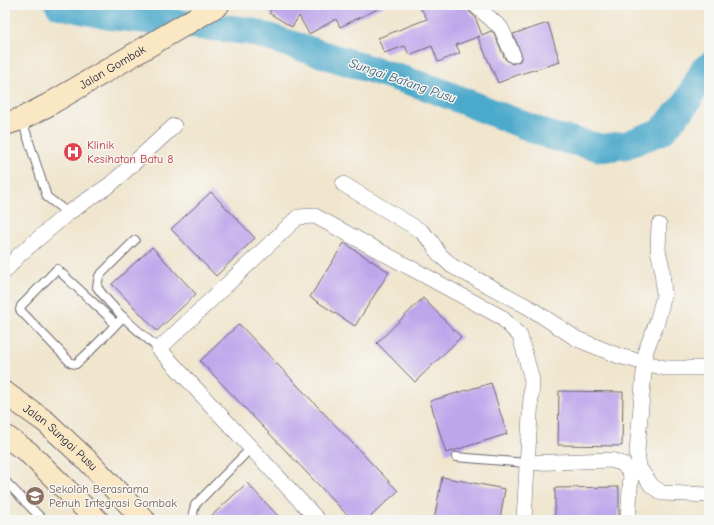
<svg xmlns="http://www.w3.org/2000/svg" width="714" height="525" viewBox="0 0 714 525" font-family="'Comic Neue',sans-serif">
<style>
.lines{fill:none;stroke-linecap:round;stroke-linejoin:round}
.river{stroke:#4ca9cb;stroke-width:28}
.building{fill:#bea6eb}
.service-casing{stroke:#6a666e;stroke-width:10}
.minor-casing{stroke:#6a666e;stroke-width:16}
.secondary-casing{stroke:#6a666e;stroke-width:24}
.service{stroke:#fff;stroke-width:8}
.minor{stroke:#fff;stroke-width:15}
.secondary{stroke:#fae7c3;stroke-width:22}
.labels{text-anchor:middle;stroke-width:3;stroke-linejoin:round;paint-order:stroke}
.street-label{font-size:12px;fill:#22223b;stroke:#f6f6f2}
.health-label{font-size:12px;fill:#be3a42;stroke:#f6f6f2;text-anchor:start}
.education-label{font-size:12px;fill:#785e54;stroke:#f6f6f2;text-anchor:start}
.water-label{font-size:13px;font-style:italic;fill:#335875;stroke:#f6f6f2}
</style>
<rect width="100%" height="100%" fill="#f6f6f2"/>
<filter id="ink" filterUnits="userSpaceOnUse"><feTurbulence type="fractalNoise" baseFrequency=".025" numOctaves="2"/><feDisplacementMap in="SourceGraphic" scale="8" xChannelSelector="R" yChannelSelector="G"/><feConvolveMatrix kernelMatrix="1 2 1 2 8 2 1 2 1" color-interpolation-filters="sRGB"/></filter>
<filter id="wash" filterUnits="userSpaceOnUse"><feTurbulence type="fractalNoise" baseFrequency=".012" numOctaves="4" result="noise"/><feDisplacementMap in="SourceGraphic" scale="16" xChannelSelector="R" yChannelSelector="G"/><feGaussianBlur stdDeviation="0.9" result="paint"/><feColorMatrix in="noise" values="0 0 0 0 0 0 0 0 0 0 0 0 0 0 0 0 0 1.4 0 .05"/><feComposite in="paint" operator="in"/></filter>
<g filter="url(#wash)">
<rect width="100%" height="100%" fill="#f0e5cd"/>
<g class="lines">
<polyline class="river" points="59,5 110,16 249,31 433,89 551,136 602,148 626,145 662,131 687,102 704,70 709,66"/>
</g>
<g id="blocks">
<g class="building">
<polygon points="274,5 386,5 340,27 336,19 309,34 299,16 292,27 269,13"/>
<polygon points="419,5 466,5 469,11 475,17 482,35 491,31 494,33 505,59 512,64 520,61 522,56 513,34 548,23 560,62 520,74 498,83 478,37 480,36 456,45 460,53 438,62 432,46 409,55 405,46 384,53 378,38 427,19"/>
<polygon points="211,192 255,238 216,276 171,229"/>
<polygon points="344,243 389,272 355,326 310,297"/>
<polygon points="152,247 196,294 157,331 112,284"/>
<polygon points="423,298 461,337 415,382 377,343"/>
<polygon points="239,324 398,491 367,520 352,520 200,361"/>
<polygon points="491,383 507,434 446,453 430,401"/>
<polygon points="559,391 623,392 622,446 558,445"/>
<polygon points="442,477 505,489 500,520 434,520"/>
<polygon points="247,483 282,520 207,520"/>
<polygon points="619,487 619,520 555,520 555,488"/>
</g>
</g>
</g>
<g filter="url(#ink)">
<use href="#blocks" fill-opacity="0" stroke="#6a666e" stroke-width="1"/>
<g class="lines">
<defs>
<g id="service">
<polyline points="22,120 47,197 68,213"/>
<path d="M135 240 99 276 97 287C114 311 137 330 159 349"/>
<path d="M114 326 111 319 57 269 21 306 20 310 71 363 76 364C93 349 108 333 123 317"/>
<polyline points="456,457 526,463"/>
<polyline points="5,481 43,520"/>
<polyline points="194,520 193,513 195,505 251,448"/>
</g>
<g id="minor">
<polyline points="475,5 501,28 513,55"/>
<polyline points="343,184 421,231 431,241 439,254 452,266 530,308 577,339 619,356 665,368 709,368"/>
<polyline points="659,225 658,250 662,268 664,295 657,322 646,350 637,451 639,468 652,486 662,493 709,495"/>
<polyline points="5,271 19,255 68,213 111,184 174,126"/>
<polyline points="526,463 611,460 623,464 631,474 628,520"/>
<polyline points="318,520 159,349 298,217 315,216 501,317 520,336 532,380 524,520"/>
</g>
<g id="secondary">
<path id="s1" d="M5 124 21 119 48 105 218 5"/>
<path id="s2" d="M5 393 46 422 91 464 144 520"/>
<polyline points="5,436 28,452 97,520"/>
</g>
</defs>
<use href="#service" class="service-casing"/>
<use href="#minor" class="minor-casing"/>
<use href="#secondary" class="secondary-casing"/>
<use href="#service" class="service"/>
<use href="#minor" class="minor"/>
<use href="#secondary" class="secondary"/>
</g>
</g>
<defs>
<symbol id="hospital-disc" viewBox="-11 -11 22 22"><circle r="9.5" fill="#e0444e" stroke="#f6f6f2"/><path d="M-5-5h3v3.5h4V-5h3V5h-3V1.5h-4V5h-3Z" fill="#fff"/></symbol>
<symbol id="school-disc" viewBox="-11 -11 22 22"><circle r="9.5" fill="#8d6e63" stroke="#f6f6f2"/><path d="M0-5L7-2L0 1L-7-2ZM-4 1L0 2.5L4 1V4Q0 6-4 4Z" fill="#fff"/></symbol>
</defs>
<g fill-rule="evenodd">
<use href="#hospital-disc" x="62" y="141" width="22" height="22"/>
<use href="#school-disc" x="24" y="485" width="22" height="22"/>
</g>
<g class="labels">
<g class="street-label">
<text dy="4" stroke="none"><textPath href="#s1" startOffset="122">Jalan Gombak</textPath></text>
<text dy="4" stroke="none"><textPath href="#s2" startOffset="71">Jalan Sungai Pusu</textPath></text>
</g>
<g class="health-label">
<text x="87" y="149">Klinik<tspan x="87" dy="14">Kesihatan Batu 8</tspan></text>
</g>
<g class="education-label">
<text x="49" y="493">Sekolah Berasrama<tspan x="49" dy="14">Penuh Integrasi Gombak</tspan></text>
</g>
<g class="water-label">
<text transform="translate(403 80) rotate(19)" y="5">Sungai Batang Pusu</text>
</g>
</g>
<rect width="714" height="525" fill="none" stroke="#f6f6f2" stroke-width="20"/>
</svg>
